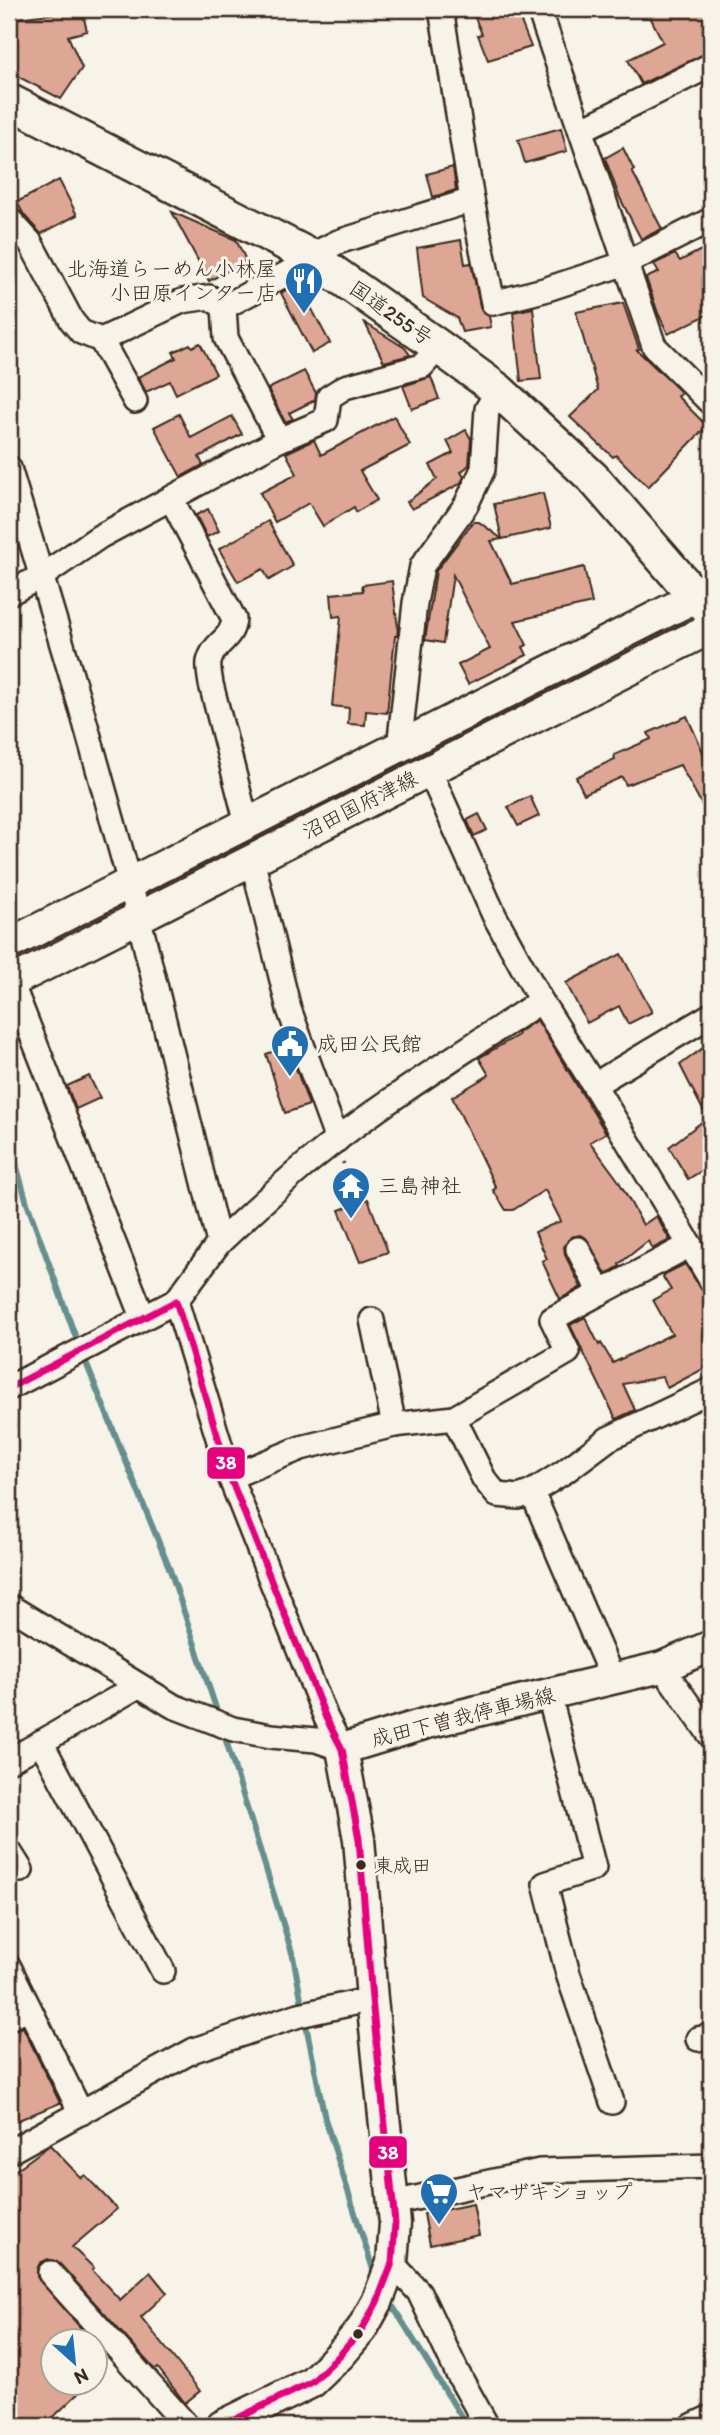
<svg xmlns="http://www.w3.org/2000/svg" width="720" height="2435" viewBox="0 0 720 2435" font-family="Itim,'Klee One',sans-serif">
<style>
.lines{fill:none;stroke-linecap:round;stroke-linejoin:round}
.stream{stroke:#658f8f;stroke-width:6}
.building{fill:#dea795;stroke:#3b2a1e;stroke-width:2}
.minor-casing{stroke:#3b2a1e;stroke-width:28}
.major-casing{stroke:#3b2a1e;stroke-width:35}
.highway-casing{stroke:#3b2a1e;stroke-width:38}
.path{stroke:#3b2a1e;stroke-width:3.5;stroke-dasharray:2 5;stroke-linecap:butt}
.minor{stroke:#f7f3e8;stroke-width:23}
.major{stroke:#f7f3e8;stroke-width:30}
.highway{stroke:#f7f3e8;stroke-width:33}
.bus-1-casing{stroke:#f7f3e8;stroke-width:12}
.bus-1{stroke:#e5007d;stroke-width:7}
.bus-dot{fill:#3b2a1e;stroke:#f7f3e8;stroke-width:2.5}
.labels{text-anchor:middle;stroke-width:6;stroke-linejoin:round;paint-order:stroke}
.bus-label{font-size:19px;fill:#3b2a1e;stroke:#f7f3e8;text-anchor:start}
.poi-label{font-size:21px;fill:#3b2a1e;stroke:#f7f3e8;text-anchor:start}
.street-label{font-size:21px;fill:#3b2a1e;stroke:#f7f3e8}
.line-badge{stroke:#f7f3e8;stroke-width:2.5}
.badge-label{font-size:19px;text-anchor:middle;font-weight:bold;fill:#fff}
</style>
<rect width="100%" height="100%" fill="#f7f3e8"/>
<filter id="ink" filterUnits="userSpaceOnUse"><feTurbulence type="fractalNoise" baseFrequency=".0143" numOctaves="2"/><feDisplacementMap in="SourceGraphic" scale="14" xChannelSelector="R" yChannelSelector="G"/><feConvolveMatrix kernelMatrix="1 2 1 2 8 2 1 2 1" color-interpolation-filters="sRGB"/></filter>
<g filter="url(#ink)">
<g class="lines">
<g class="stream">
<polyline points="9,1139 27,1203 76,1338 170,1570 219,1717"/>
<polyline points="223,1731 293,1956 303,2009"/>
<polyline points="305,2020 325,2119 376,2279"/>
<polyline points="389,2300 467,2426"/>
</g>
</g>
<g class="building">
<polygon points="471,9 516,9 531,47 488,60 478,35 482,34"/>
<polygon points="646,9 711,9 711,51 641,84 628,60 663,42"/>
<polygon points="82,10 87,31 68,36 82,68 61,99 9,72 9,19"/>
<polygon points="561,128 567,151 525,163 518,140"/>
<polygon points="623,148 634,170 632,171 662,229 641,239 619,196 605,158"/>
<polygon points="453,167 456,190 433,197 427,174"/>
<polygon points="59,180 77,215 41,234 24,215 17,202"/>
<polygon points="172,212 236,240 246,260 209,281"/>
<polygon points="461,240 465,264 471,263 480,306 483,313 489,316 491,327 462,332 457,318 423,298 417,248"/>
<polygon points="711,245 711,313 668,334 658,313 646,278 659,272 654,264 675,254 680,261"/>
<polygon points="298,283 330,343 312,353 281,293"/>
<polygon points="623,303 639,349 637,350 681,392 677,396 707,426 648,487 616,455 613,457 570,417 598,390 576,312"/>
<polygon points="533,308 541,379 521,381 513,312"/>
<polygon points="365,323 405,348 410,355 384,362"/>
<polygon points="200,343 216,374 176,394 170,381 146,392 138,377 176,358 173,352 190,344 192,347"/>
<polygon points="304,371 316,393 315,400 289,413 293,419 285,422 268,389"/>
<polygon points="431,377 439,399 412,409 403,386"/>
<polygon points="179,414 191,438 232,416 242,434 199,457 203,465 181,477 154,427"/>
<polygon points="394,416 410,445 360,471 377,500 356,512 354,507 323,526 309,503 275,522 260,493 297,474 286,453 314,440 321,455"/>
<polygon points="466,430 471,439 469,465 461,472 464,477 460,484 412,509 407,502 437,479 430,465 453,453 447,441"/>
<polygon points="543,493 551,528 502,539 494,504"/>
<polygon points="208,509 219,531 207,537 196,515"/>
<polygon points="268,521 293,566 269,580 263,569 238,582 219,549"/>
<polygon points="473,522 479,522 502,539 491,541 512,584 584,567 592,603 515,621 527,645 523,647 527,655 468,684 458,665 490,649 453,575 443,643 425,640 436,571"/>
<polygon points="392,581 398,628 397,636 395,636 387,713 366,711 365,725 348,724 349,708 332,706 341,616 333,617 331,594 363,591 362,585"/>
<polygon points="687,716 711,770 711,821 680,765 626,785 622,777 584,794 576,777 615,759 614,755 651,739 648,733"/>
<polygon points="530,796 539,816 518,826 508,807"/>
<polygon points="479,814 487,830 474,836 467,820"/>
<polygon points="621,954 652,1012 628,1024 619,1006 587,1023 566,983"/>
<polygon points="537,1020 606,1133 590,1142 618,1180 643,1225 656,1216 670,1240 652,1249 648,1241 619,1264 620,1266 606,1274 586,1238 580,1235 571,1237 564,1247 565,1255 581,1287 560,1299 542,1261 547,1259 535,1232 561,1221 545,1190 513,1210 506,1210 493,1190 496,1188 452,1097 489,1075 479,1058 518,1035 517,1033"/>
<polygon points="711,1042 711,1165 688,1179 669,1147 707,1118 680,1065"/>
<polygon points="288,1046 309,1105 285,1113 266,1054"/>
<polygon points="89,1076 100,1098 76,1109 67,1086"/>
<polygon points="368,1199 388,1252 360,1262 339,1210"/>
<polygon points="685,1264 711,1304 711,1365 667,1388 662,1377 623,1384 635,1410 616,1419 570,1325 585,1317 599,1345 601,1343 613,1363 672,1334 653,1300 671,1290 663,1277 665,1274"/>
<polygon points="23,2027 60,2103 9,2124 9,2032"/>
<polygon points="50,2145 81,2178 85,2175 117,2209 72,2247 94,2268 92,2270 120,2300 150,2272 167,2293 141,2317 200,2391 185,2403 158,2368 155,2370 60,2264 48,2259 40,2263 37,2269 37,2277 85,2333 77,2341 52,2341 52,2383 89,2383 44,2426 9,2426 9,2175"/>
<polygon points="473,2204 479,2235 430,2245 424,2214"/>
</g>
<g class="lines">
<defs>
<g id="minor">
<polyline points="441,9 472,200 493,303 544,290 626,263 711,220"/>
<polyline points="539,9 654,346 711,403"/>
<polyline points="581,130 711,65"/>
<polyline points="9,219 30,242 72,321 81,332 101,340 135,401"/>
<polyline points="101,340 182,301 209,297 224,307"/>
<polyline points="279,440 226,338 224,307 288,273 310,256 338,242 472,200"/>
<polyline points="9,468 81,708 130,883 219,1243 176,1301"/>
<path d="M172 500 234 619C232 641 214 641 209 662 208 668 210 677 211 684L247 824"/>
<polyline points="9,593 42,576 99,537 279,440 326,420 329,397 345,387 422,366 439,347"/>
<polyline points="399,748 415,603 422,566 466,505 483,469 487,409 498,390"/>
<polyline points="429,770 494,915 541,1001 594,1085"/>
<polyline points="252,859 289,1009 337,1140"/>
<polyline points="11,982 143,1317"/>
<polyline points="711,1015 594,1085 711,1280"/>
<path d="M219 1243C249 1215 279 1186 311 1160 383 1101 463 1052 541 1001"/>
<polyline points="578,1249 600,1293 690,1245"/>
<polyline points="372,1320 394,1425"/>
<polyline points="9,1388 176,1301 230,1477 326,1718 342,1749"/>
<polyline points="454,1418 484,1479 497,1495 519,1497 532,1492 564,1472 608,1439 711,1390"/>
<polyline points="230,1477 301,1448 394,1425 454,1418 568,1352 552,1319 600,1293"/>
<polyline points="532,1492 613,1680"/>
<polyline points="9,1606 173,1706 233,1729 271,1736 316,1740 342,1749"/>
<polyline points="662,1667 711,1736"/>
<polyline points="549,1695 594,1868 545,1884 568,1974 612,2102"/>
<polyline points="41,1742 163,1971"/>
<polyline points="9,1761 138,1686"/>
<polyline points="9,1851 21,1870"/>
<polyline points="9,1967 81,2113"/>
<polyline points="9,2018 29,2008"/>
<polyline points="698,2039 711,2036"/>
<polyline points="9,2152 194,2050 299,2015 372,1999"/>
<polyline points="393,2203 540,2171 711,2166"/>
<polyline points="392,2263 419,2292 457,2372 487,2426"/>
<polyline points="50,2273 187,2426"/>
<polyline points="692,2426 711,2417"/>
</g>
<g id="major">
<polyline points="9,944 711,589"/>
<polyline points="9,983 711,628"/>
<polyline points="222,2426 312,2382 340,2355 362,2329 377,2302 392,2263 395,2223 372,1999 359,1839 342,1749 427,1723 662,1667 711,1646"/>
</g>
<polyline id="highway" points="9,101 310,256 439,347 498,390 593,478 696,597 711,610"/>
</defs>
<use href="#minor" class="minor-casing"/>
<use href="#major" class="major-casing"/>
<use href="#highway" class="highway-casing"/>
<polyline class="path" points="343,1162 356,1204"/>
<use href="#minor" class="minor"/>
<use href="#major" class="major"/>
<use href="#highway" class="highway"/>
<defs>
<polyline id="bus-1" points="9,1388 176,1301 230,1477 326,1718 342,1749 359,1839 372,1999 395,2223 392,2263 377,2302 362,2329 340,2355 312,2382 222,2426"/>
</defs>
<use href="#bus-1" class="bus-1-casing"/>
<use href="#bus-1" class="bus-1"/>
</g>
</g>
<defs>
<symbol id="restaurant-pin" viewBox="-11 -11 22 30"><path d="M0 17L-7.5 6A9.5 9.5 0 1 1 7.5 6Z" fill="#1f6fb2" stroke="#f7f3e8"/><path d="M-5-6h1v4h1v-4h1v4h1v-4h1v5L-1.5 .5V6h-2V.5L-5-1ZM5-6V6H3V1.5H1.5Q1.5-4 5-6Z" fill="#fff"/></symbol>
<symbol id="civic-pin" viewBox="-11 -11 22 30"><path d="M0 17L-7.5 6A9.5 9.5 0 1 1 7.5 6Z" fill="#1f6fb2" stroke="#f7f3e8"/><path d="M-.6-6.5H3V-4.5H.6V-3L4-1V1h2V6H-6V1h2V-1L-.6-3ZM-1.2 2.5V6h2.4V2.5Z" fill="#fff"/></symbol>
<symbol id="temple-pin" viewBox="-11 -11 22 30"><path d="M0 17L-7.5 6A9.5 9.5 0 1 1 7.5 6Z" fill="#1f6fb2" stroke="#f7f3e8"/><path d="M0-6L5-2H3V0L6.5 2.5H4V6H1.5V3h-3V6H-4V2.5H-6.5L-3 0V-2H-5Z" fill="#fff"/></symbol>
<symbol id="supermarket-pin" viewBox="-11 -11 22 30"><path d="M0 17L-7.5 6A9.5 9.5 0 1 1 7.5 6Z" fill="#1f6fb2" stroke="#f7f3e8"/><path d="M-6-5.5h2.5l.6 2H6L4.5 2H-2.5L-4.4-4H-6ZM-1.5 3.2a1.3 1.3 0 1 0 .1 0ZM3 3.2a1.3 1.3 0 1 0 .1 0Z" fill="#fff"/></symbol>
</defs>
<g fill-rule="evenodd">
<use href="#restaurant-pin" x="282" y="259" width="44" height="60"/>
<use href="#civic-pin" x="268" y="1022" width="44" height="60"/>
<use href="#temple-pin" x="329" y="1164" width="44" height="60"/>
<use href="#supermarket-pin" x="417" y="2170" width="44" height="60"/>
</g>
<g class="bus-dot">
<circle cx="361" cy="1865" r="6"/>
<circle cx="358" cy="2334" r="6"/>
</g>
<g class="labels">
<g class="bus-label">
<text x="374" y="1872">東成田</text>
</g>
<g class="poi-label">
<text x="277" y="276" text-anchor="end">北海道らーめん小林屋<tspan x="277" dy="24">小田原インター店</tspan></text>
<text x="317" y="1051">成田公民館</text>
<text x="378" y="1193">三島神社</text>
<text x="466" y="2199">ヤマザキショップ</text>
</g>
<g class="street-label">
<text transform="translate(391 313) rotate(35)" y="7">国道255号</text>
<text transform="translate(360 805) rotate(-27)" y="7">沼田国府津線</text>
<text transform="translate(463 1717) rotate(-14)" y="7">成田下曽我停車場線</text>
</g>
</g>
<g class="line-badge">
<rect x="206" y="1446" width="40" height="34" rx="7" fill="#e5007d"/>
<rect x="368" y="2135" width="40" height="34" rx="7" fill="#e5007d"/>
</g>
<g class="badge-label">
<text x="226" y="1469">38</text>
<text x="388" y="2159">38</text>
</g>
<rect width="720" height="2435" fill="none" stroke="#f7f3e8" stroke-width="35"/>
<rect x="18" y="18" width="685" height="2400" fill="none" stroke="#3b2a1e" stroke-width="2.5" filter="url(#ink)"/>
<g transform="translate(74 2362) rotate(153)"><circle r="33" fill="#f7f3e8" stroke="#aca397" stroke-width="2"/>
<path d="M0-5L12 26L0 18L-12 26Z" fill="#1f6fb2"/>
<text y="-10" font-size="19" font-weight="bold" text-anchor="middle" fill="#3b2a1e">N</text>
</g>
</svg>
